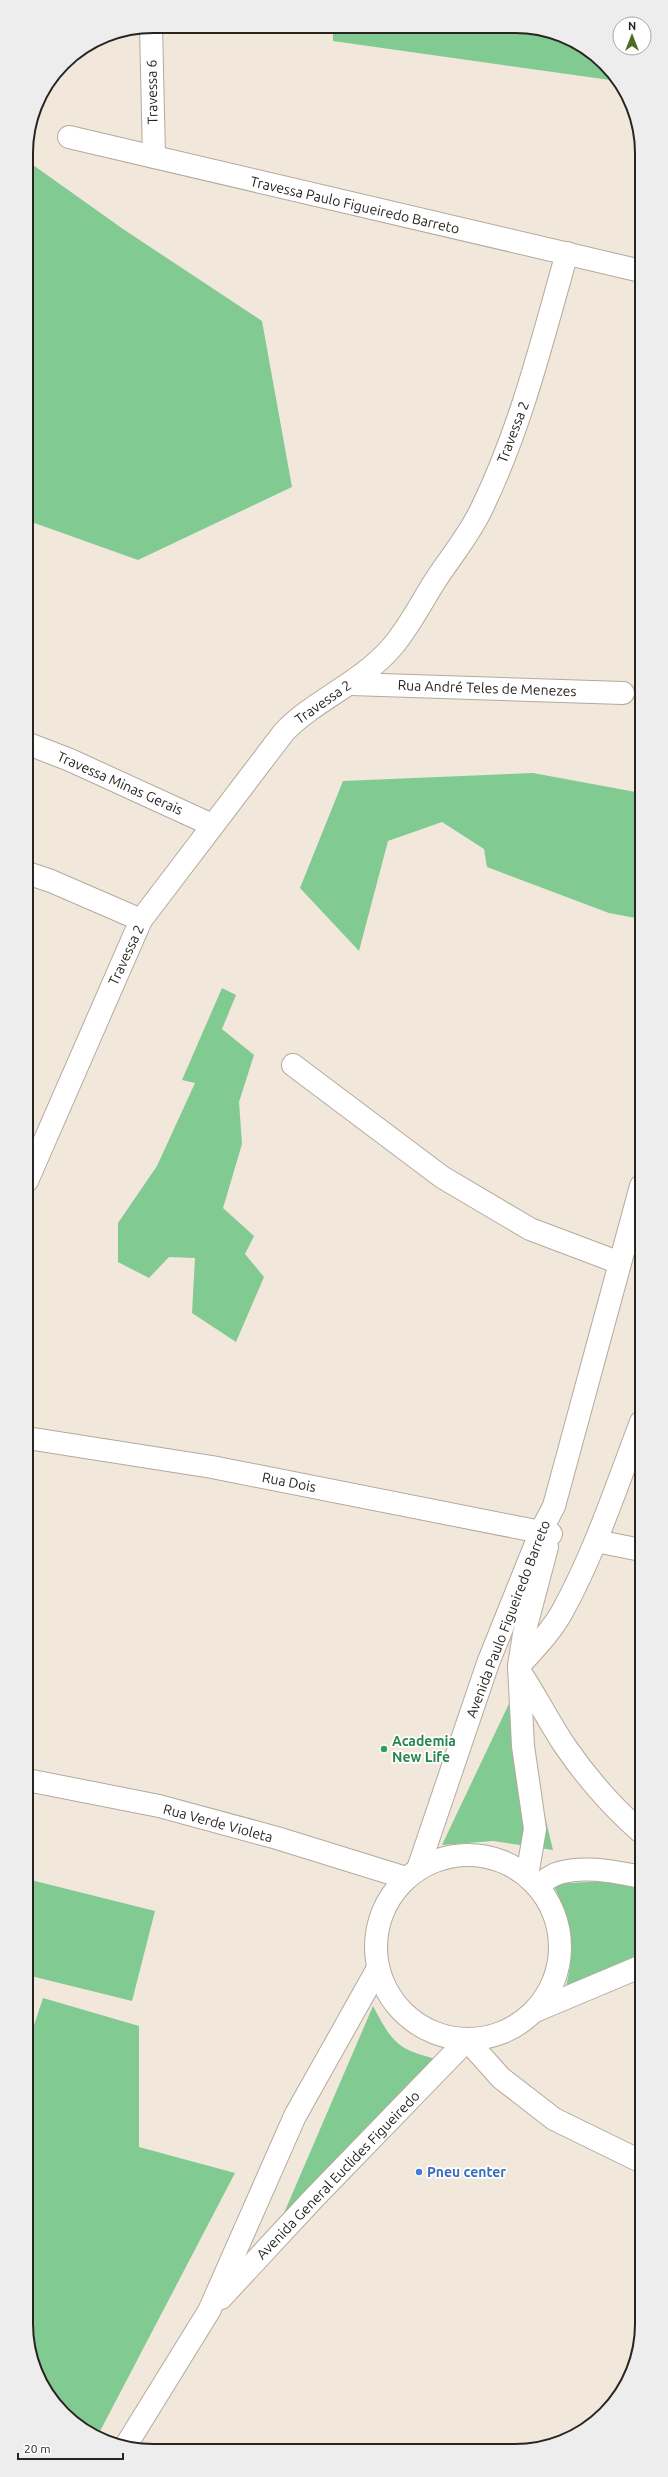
<svg xmlns="http://www.w3.org/2000/svg" width="668" height="2477" viewBox="0 0 668 2477" font-family="Ubuntu,sans-serif">
<style>
.green{fill:#81ca91}
.lines{fill:none;stroke-linecap:round;stroke-linejoin:round}
.minor-casing{stroke:#b3aa9e;stroke-width:24}
.tertiary-casing{stroke:#b3aa9e;stroke-width:24}
.primary-casing{stroke:#b3aa9e;stroke-width:24}
.minor{stroke:#fff;stroke-width:22}
.tertiary{stroke:#fff;stroke-width:22}
.primary{stroke:#fff;stroke-width:22}
.leisure-dot{fill:#2e9e5b;stroke:#fff;stroke-width:1.5}
.shop-dot{fill:#3f7fe0;stroke:#fff;stroke-width:1.5}
.labels{text-anchor:middle;stroke-width:3.5;stroke-linejoin:round;paint-order:stroke}
.street-label{font-size:14px;fill:#282420;stroke:#fff}
.leisure-label{font-size:14px;font-weight:bold;fill:#27864d;stroke:#fff;text-anchor:start}
.shop-label{font-size:14px;font-weight:bold;fill:#366cbe;stroke:#fff;text-anchor:start}
.rim{fill:none;stroke:#282420;stroke-width:2}
</style>
<rect width="100%" height="100%" fill="#f1e8db"/>
<g class="green">
<polygon points="333,27 540,28 578,43 605,63 617,81 333,41"/>
<polygon points="26,160 123,229 262,321 292,487 138,560 26,520"/>
<polygon points="533,773 641,793 641,919 609,913 487,867 484,849 442,822 388,841 359,951 300,888 343,781"/>
<polygon points="222,988 236,995 222,1029 254,1055 239,1102 242,1144 223,1208 254,1236 245,1254 264,1277 236,1342 192,1313 195,1258 169,1257 149,1278 118,1262 118,1223 157,1166 195,1083 182,1080"/>
<polygon points="515,1691 553,1850 493,1841 442,1845"/>
<polygon points="27,1879 155,1911 132,2001 27,1975"/>
<path d="M623 1880 642 1883V1959L565 1991C576 1947 572 1925 553 1884Z"/>
<path d="M43 1998 139 2026V2147L235 2173 97 2437C76 2429 48 2400 39 2379 34 2367 31 2353 27 2340V2046Z"/>
<path d="M373 2006C395 2048 399 2049 443 2061L278 2227Z"/>
</g>
<g class="lines">
<defs>
<g id="minor">
<polyline points="151,26 154,157"/>
<polyline points="69,137 641,271"/>
<polyline points="351,684 623,693"/>
<polyline points="26,743 70,760 212,825"/>
<polyline points="27,873 51,881 141,920"/>
<polyline points="293,1065 442,1177 530,1229 620,1263"/>
<path d="M27 1181 141 920 284 732C316 699 361 683 392 647 409 627 421 603 435 581 450 558 469 535 481 510 521 428 542 341 567 253"/>
<polyline points="27,1438 212,1467 551,1534"/>
<polyline points="596,1541 641,1550"/>
<path d="M519 1666C534 1649 551 1632 562 1612 595 1552 617 1485 641 1422"/>
<polyline points="27,1780 159,1806 277,1838 406,1878"/>
</g>
<polyline id="tertiary" points="467,2040 501,2078 554,2119 642,2162"/>
<g id="primary">
<path d="M520 1672C536 1696 549 1722 565 1746 587 1778 612 1807 642 1833"/>
<circle cx="468" cy="1947" r="92"/>
<polyline points="418,1869 488,1663 541,1531 554,1506 641,1186"/>
<polyline points="527,1876 535,1829 523,1746 519,1666 524,1634 547,1547"/>
<path d="M538 1886C544 1881 551 1875 559 1873 585 1865 615 1872 642 1877"/>
<polyline points="535,2011 642,1966"/>
<polyline points="221,2298 312,2200 467,2040"/>
<polyline points="125,2447 209,2311 295,2116 377,1970"/>
</g>
</defs>
<use href="#minor" class="minor-casing"/>
<use href="#tertiary" class="tertiary-casing"/>
<use href="#primary" class="primary-casing"/>
<use href="#minor" class="minor"/>
<use href="#tertiary" class="tertiary"/>
<use href="#primary" class="primary"/>
</g>
<circle class="leisure-dot" cx="384" cy="1749" r="4"/>
<circle class="shop-dot" cx="419" cy="2172" r="4"/>
<g class="labels">
<g class="street-label">
<text transform="translate(152 92) rotate(-91)" y="5">Travessa 6</text>
<text transform="translate(355 205) rotate(13)" y="5">Travessa Paulo Figueiredo Barreto</text>
<text transform="translate(513 432) rotate(-69)" y="5">Travessa 2</text>
<text transform="translate(487 688) rotate(2)" y="5">Rua André Teles de Menezes</text>
<text transform="translate(323 702) rotate(-35)" y="5">Travessa 2</text>
<text transform="translate(120 783) rotate(24)" y="5">Travessa Minas Gerais</text>
<text transform="translate(126 955) rotate(-65)" y="5">Travessa 2</text>
<text transform="translate(289 1482) rotate(11)" y="5">Rua Dois</text>
<text transform="translate(508 1619) rotate(-69)" y="5">Avenida Paulo Figueiredo Barreto</text>
<text transform="translate(218 1823) rotate(15)" y="5">Rua Verde Violeta</text>
<text transform="translate(338 2175) rotate(-46)" y="5">Avenida General Euclides Figueiredo</text>
</g>
<g class="leisure-label">
<text x="392" y="1746">Academia<tspan x="392" dy="16">New Life</tspan></text>
</g>
<g class="shop-label">
<text x="427" y="2177">Pneu center</text>
</g>
</g>
<path d="M0 0H668V2477H0ZM153 33H515A120 120 0 0 1 635 153V2324A120 120 0 0 1 515 2444H153A120 120 0 0 1 33 2324V153A120 120 0 0 1 153 33Z" fill="#eeeded" fill-rule="evenodd"/>
<path class="rim" d="M153 33H515A120 120 0 0 1 635 153V2324A120 120 0 0 1 515 2444H153A120 120 0 0 1 33 2324V153A120 120 0 0 1 153 33Z"/>
<g transform="translate(632 36)"><circle r="19" fill="#ffffff" stroke="#a9a7a6"/>
<path d="M0-3L7 15L0 10L-7 15Z" fill="#4d6b21"/>
<text y="-6" font-size="11" font-weight="bold" text-anchor="middle" fill="#282420">N</text>
</g>
<path d="M18 2453v6h105v-6" fill="none" stroke="#282420" stroke-width="2"/>
<text x="24" y="2453" font-size="12" fill="#282420" stroke="#ffffff" stroke-width="3" paint-order="stroke">20 m</text>
</svg>
